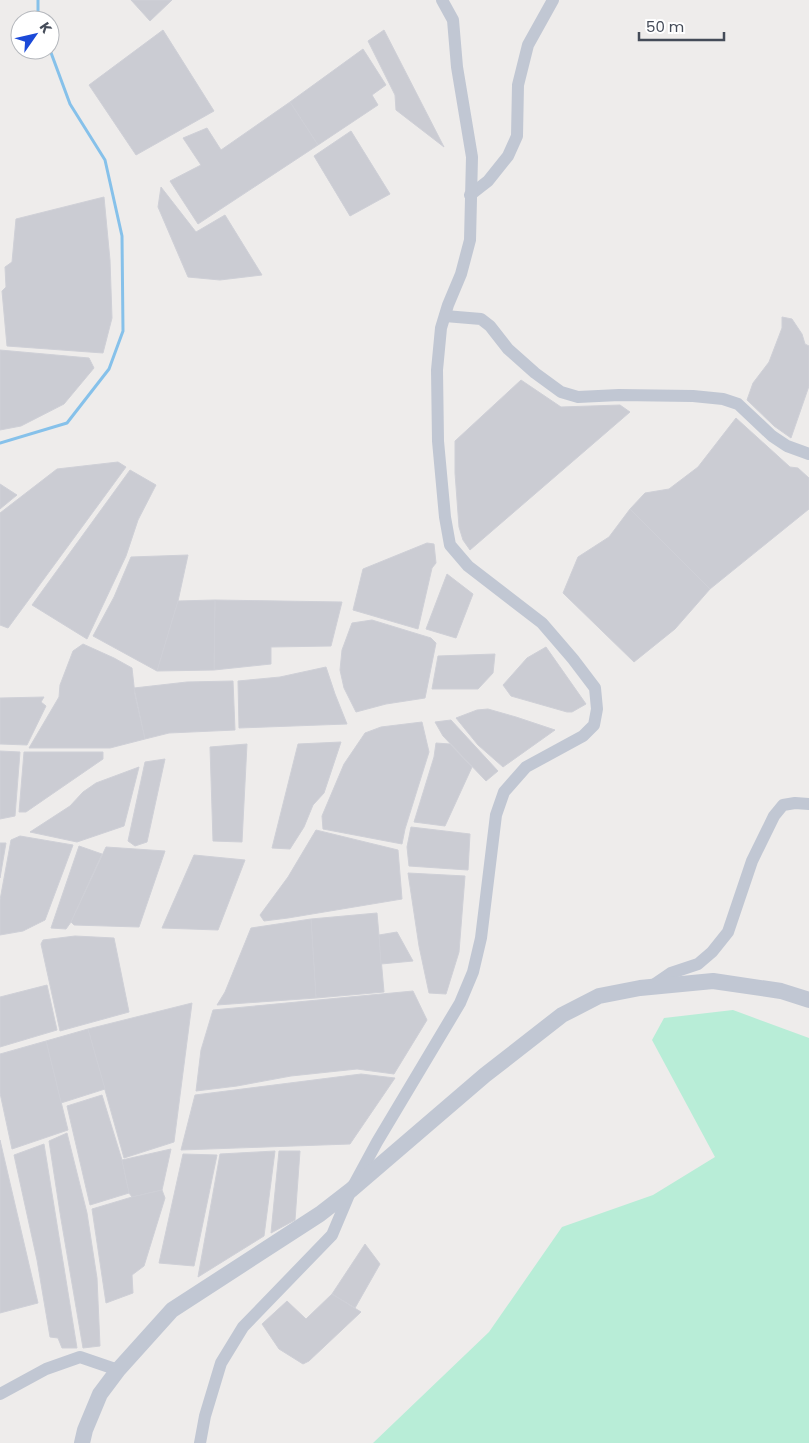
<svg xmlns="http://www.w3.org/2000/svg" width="809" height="1443" viewBox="0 0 809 1443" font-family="Poppins,sans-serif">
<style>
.green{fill:#b8edd7}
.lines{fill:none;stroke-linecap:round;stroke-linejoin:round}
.stream{stroke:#86c1ea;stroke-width:3}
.building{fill:#cbccd3;stroke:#cfd0d7}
.minor{stroke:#c1c7d3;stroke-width:12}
.tertiary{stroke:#c1c7d3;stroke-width:16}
</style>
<rect width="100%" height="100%" fill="#eeeceb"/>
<polygon class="green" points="733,1010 809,1038 809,1443 373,1443 489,1332 562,1227 653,1195 715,1157 652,1040 664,1018"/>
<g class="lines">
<g class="stream">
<polyline points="38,0 38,20"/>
<polyline points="0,443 67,423 109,369 123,331 122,236 105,160 70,104 50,50"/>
</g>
</g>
<g class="building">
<polygon points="131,0 172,0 150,21"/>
<polygon points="163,30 214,111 136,155 89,85"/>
<polygon points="384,30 444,147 396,110 395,95 368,41"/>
<polygon points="363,49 386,85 372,95 378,105 318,145 290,102"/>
<polygon points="290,102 318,145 198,224 170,181 201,165 183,138 207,128 221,150"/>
<polygon points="351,131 390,194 350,216 314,156"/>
<polygon points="161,187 196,232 225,215 262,275 220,280 188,277 158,207"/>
<polygon points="104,197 110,260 112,318 103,353 7,346 2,291 6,287 5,267 12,262 16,219"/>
<polygon points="782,317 792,319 802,334 805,344 809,346 809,386 791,438 774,426 747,400 753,383 769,362 782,328"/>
<polygon points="0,350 89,358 94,368 64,404 21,426 0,430"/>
<polygon points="521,380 561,407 620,405 630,412 470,550 463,540 459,527 455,473 455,441"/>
<polygon points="736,418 790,467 798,468 809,478 809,509 710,589 630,509 645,493 669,489 698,467"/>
<polygon points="118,462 126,467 8,628 0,625 0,513 57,469"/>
<polygon points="130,470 156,485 138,520 126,556 87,639 32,605"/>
<polygon points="0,484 17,495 0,509"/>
<polygon points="630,509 710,589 675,629 634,662 563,593 578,557 609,537"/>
<polygon points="427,543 434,544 436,563 432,568 418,629 353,610 363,569"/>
<polygon points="188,555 178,601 157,671 93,636 114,597 131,557"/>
<polygon points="447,574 473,594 456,638 426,629"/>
<polygon points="215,600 342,602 331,646 271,647 271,664 214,670"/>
<polygon points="215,600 214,670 157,671 178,601"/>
<polygon points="372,620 431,638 436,643 425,698 386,704 356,712 344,688 340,670 342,650 352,623"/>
<polygon points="83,644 114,658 132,668 135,695 145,739 110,748 29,748 59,697 60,685 73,651"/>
<polygon points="546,647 586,704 572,712 567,712 511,696 503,685 527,658"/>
<polygon points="495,654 493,673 478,689 432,689 438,656"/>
<polygon points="326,667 335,694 347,724 239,728 238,681 280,677"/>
<polygon points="233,681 235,730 169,733 145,739 134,688 187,682"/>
<polygon points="44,697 41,702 46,706 27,745 0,744 0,698"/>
<polygon points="488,709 516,717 555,730 503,767 478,745 456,718 477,710"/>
<polygon points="451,720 498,771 486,781 443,736 435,722"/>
<polygon points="422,722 429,752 405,829 402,844 323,829 322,816 344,764 365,733 381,727"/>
<polygon points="341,742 324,793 313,805 304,827 290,849 272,848 298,744"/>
<polygon points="436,743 450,744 472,767 445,826 414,822 434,757"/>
<polygon points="247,744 242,842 213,841 210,747"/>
<polygon points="0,751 20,752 15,816 0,819"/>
<polygon points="24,752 103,752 103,759 26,812 19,812"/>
<polygon points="165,759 147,842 135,846 128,841 145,762"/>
<polygon points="139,767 124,826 77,842 30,832 70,806 83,792 96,783"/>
<polygon points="411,827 470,834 468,870 409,866 407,847"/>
<polygon points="316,830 398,850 402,899 288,918 264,921 260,915 288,877"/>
<polygon points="20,836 73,845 45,920 23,931 0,935 0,900 11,840"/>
<polygon points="0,843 6,843 0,878"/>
<polygon points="79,846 102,854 71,922 66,929 51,928"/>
<polygon points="106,847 165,851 139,927 74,925 71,922"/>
<polygon points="194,855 245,860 218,930 162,928"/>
<polygon points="408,873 465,876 459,952 446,994 429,993 419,946"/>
<polygon points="377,913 384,992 316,998 311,919"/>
<polygon points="311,919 316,998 217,1005 225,992 251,928"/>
<polygon points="397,932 413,961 381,964 379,935"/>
<polygon points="75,936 114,938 129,1012 60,1031 41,944 43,940"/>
<polygon points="47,985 57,1030 0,1047 0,997"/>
<polygon points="413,991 427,1020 394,1074 357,1069 291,1076 237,1086 196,1091 201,1050 213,1010"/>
<polygon points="192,1003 174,1142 124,1158 88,1029"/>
<polygon points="88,1029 105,1089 61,1103 46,1041"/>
<polygon points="46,1041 68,1130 12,1149 0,1093 0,1054"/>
<polygon points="361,1074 395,1078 350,1144 181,1150 195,1095"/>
<polygon points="102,1095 122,1160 129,1193 90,1205 67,1106"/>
<polygon points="67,1133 87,1213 97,1278 100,1346 83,1348 61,1219 49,1141"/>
<polygon points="0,1140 38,1303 0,1313"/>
<polygon points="44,1144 77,1348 62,1348 58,1338 50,1337 37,1260 14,1155"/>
<polygon points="171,1149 162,1190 132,1197 129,1193 122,1160"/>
<polygon points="275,1151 264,1236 198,1277 220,1154"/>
<polygon points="279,1151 300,1151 295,1220 271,1233"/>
<polygon points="183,1154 217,1155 194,1266 159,1263"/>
<polygon points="162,1190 165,1198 144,1266 132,1275 133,1293 106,1303 92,1209 132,1197"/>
<polygon points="365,1244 380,1264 355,1308 332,1294"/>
<polygon points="332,1294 361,1312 309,1361 303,1364 279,1349 262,1324 287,1301 306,1319"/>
</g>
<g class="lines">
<g class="minor">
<polyline points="470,195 488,181 508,156 517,136 518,85 528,45 553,0"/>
<polyline points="445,316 481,319 490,326 508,349 535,373 561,392 578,397 619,395 693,396 723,399 738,404 772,436 787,446 809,454"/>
<polyline points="652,986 671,973 698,964 712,952 728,932 752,861 774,816 783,805 795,803 809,804"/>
<polyline points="0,1394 46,1369 80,1357 118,1370"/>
<polyline points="200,1443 205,1416 221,1363 243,1327 332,1235 351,1190 377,1142 460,1003 473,972 481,938 496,815 504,792 526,767 583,736 594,725 597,709 595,688 573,659 542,623 468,566 450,545 445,517 438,441 437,370 441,328 448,305 461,274 470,240 472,157 457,67 453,20 442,0"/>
</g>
<polyline class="tertiary" points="82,1443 85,1430 100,1394 118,1370 172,1310 320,1214 351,1190 485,1075 562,1015 599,996 640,988 713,981 781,991 809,1000"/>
</g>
<g transform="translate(35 35) rotate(56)"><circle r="24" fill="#ffffff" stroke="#b4b7bc"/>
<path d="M0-4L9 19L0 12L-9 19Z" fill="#1b49d8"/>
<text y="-8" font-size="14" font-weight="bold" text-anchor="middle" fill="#444b58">K</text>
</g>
<path d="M639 32v8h85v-8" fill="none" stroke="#444b58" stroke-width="2.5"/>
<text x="646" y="32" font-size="15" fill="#444b58" stroke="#ffffff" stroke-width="4" paint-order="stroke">50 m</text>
</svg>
